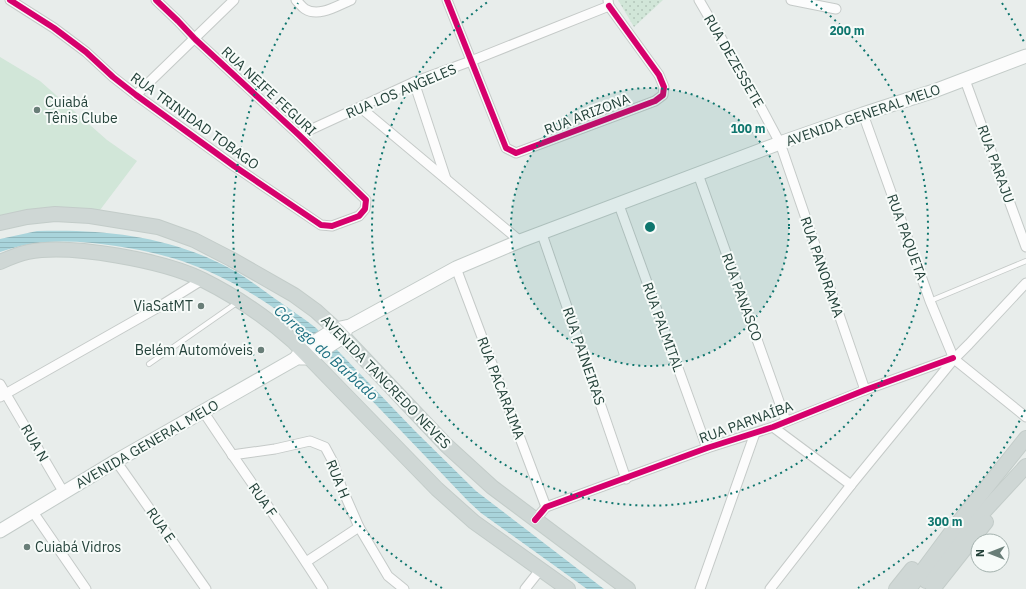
<svg xmlns="http://www.w3.org/2000/svg" width="1026" height="589" viewBox="0 0 1026 589" font-family="'IBM Plex Sans',sans-serif">
<style>
.park{fill:url(#park-dots)}
.pitch{fill:#d1e6d8}
.water{fill:url(#water-rules)}
.lines{fill:none;stroke-linecap:round;stroke-linejoin:round}
.lane-casing{stroke:#c5cac8;stroke-width:6}
.street-casing{stroke:#c5cac8;stroke-width:11}
.secondary-casing{stroke:#c3cbc8;stroke-width:15}
.primary-casing{stroke:#c3ccc9;stroke-width:16}
.lane{stroke:#fcfcfc;stroke-width:4.5}
.street{stroke:#fcfcfc;stroke-width:9}
.secondary{stroke:#fcfcfc;stroke-width:13}
.primary{stroke:#cfd7d5;stroke-width:14}
.cycleway-casing{stroke:#f7fbf9;stroke-width:8}
.cycleway{stroke:#d6006c;stroke-width:6}
.ring{fill:none;stroke:#0f766e;stroke-width:2;stroke-dasharray:2 4}
.poi-dot{fill:#697e78;stroke:#f7fbf9;stroke-width:1.5}
.labels{text-anchor:middle;stroke-width:4;stroke-linejoin:round;paint-order:stroke}
.street-label{font-size:14px;fill:#24423a;stroke:#f7fbf9}
.poi-label{font-size:14px;fill:#24423a;stroke:#f7fbf9;text-anchor:start}
.water-label{font-size:15px;font-style:italic;fill:#1c6f80;stroke:#f7fbf9}
.centre{fill:#0f766e;stroke:#f7fbf9;stroke-width:2}
.ring-label{font-size:12px;text-anchor:middle;font-weight:bold;fill:#0f766e;stroke:#f7fbf9;stroke-width:4;stroke-linejoin:round;paint-order:stroke}
</style>
<defs>
<pattern id="park-dots" width="8" height="8" patternUnits="userSpaceOnUse"><rect width="8" height="8" fill="#d1e6d8"/><path d="M2 2h.1M6 6h.1" fill="none" stroke="#b3c6ba" stroke-width="1.8" stroke-linecap="round"/></pattern>
<pattern id="water-rules" width="6" height="5" patternUnits="userSpaceOnUse"><rect width="6" height="5" fill="#a9d4db"/><path d="M0 2.5h6" fill="none" stroke="#91b7bd"/></pattern>
</defs>
<rect width="100%" height="100%" fill="#e8edeb"/>
<polygon class="park" points="618,0 663,0 634,27"/>
<polygon class="pitch" points="0,57 40,81 107,140 137,161 100,210 53,211 0,216"/>
<path class="water" d="M37 231C105 229 170 236 231 269 246 277 260 288 274 298 288 308 302 317 316 328L416 432 476 491 604 589H587L481 513 468 501C424 455 381 409 336 364 319 348 303 331 285 316 259 296 221 275 190 264 167 255 141 250 116 246 77 240 38 238 0 252V239Z"/>
<g class="lines">
<defs>
<g id="lane">
<polyline points="930,301 1026,261"/>
<polyline points="149,364 238,302"/>
</g>
<g id="street">
<polyline points="10,0 54,28 86,52 113,77 136,95 234,166 321,225 332,226 359,216 365,209 366,200 299,135 195,39 178,21 156,0"/>
<path d="M296 0C299 3 302 7 305 9 319 18 338 5 351 0"/>
<polyline points="447,0 506,148 516,153 655,101 663,95 664,87 659,75 609,6"/>
<polyline points="699,0 757,100 780,143 865,390"/>
<polyline points="791,0 836,9"/>
<polyline points="965,80 1026,247"/>
<polyline points="414,82 446,179"/>
<polyline points="136,95 234,0"/>
<polyline points="361,108 520,241"/>
<polyline points="863,114 930,301 954,359 1026,417"/>
<polyline points="299,135 414,82 471,61 609,6 608,0"/>
<polyline points="698,174 786,421"/>
<polyline points="619,205 707,448"/>
<polyline points="542,234 626,479"/>
<polyline points="456,268 546,507"/>
<polyline points="0,384 64,493"/>
<polyline points="0,397 157,308 202,280"/>
<path d="M203 411C242 471 285 528 323 589"/>
<polyline points="773,427 851,485"/>
<polyline points="232,455 275,449 310,441 325,447 333,462 341,486 359,527 388,576 404,589"/>
<polyline points="116,461 206,589"/>
<polyline points="33,512 86,589"/>
<polyline points="535,520 546,507 707,448 773,427 865,390 953,358"/>
<polyline points="306,562 359,527"/>
<polyline points="525,589 540,570"/>
<polyline points="700,589 755,433"/>
<polyline points="770,589 851,485 954,359 969,344 1026,283"/>
</g>
<g id="secondary">
<polyline points="300,358 310,358 343,337 347,327"/>
<polyline points="0,531 116,461 295,359 302,350 335,329 350,326 456,268 520,241 780,143 863,114 934,91 1026,56"/>
</g>
<g id="primary">
<polyline points="0,223 27,217 55,214 90,216 158,227 194,240 231,259 294,295 316,311 339,332 446,445 492,487 628,589"/>
<path d="M0 262C9 258 18 254 28 252 70 243 165 261 203 280 235 296 266 317 293 341L437 489 474 522 568 589"/>
<polyline points="926,581 967,530 1026,466"/>
<polyline points="896,589 912,569"/>
<polyline points="909,589 958,523 1026,438"/>
<polyline points="933,589 986,522"/>
</g>
</defs>
<use href="#lane" class="lane-casing"/>
<use href="#street" class="street-casing"/>
<use href="#secondary" class="secondary-casing"/>
<use href="#primary" class="primary-casing"/>
<use href="#lane" class="lane"/>
<use href="#street" class="street"/>
<use href="#secondary" class="secondary"/>
<use href="#primary" class="primary"/>
<defs>
<g id="cycleway">
<polyline points="10,0 54,28 86,52 113,77 136,95 234,166 321,225 332,226 359,216 365,209 366,200 299,135 195,39 178,21 156,0"/>
<polyline points="447,0 506,148 516,153 655,101 663,95 664,87 659,75 609,6"/>
<polyline points="535,520 546,507 707,448 773,427 865,390 953,358"/>
</g>
</defs>
<use href="#cycleway" class="cycleway-casing"/>
<use href="#cycleway" class="cycleway"/>
</g>
<circle cx="650" cy="227" r="139" fill="#0f766e" fill-opacity=".12"/>
<g class="ring">
<circle cx="650" cy="227" r="139"/>
<path d="M811 1A278 278 0 1 1 489 1"/>
<path d="M1025 410A417 417 0 0 1 858 588M442 588A417 417 0 0 1 298 3M1002 3A417 417 0 0 1 1025 44"/>
</g>
<g class="poi-dot">
<circle cx="37" cy="110" r="4"/>
<circle cx="201" cy="306" r="4"/>
<circle cx="261" cy="350" r="4"/>
<circle cx="27" cy="547" r="4"/>
</g>
<g class="labels">
<g class="street-label">
<text transform="translate(734 61) rotate(60)" y="5">RUA DEZESSETE</text>
<text transform="translate(269 91) rotate(43)" y="5">RUA NEIFE FEGURI</text>
<text transform="translate(401 91) rotate(-23)" y="5">RUA LOS ANGELES</text>
<text transform="translate(587 114) rotate(-21)" y="5">RUA ARIZONA</text>
<text transform="translate(863 115) rotate(-19)" y="5">AVENIDA GENERAL MELO</text>
<text transform="translate(195 121) rotate(36)" y="5">RUA TRINIDAD TOBAGO</text>
<text transform="translate(996 164) rotate(70)" y="5">RUA PARAJU</text>
<text transform="translate(907 237) rotate(70)" y="5">RUA PAQUETA</text>
<text transform="translate(822 267) rotate(71)" y="5">RUA PANORAMA</text>
<text transform="translate(742 297) rotate(70)" y="5">RUA PANASCO</text>
<text transform="translate(663 327) rotate(70)" y="5">RUA PALMITAL</text>
<text transform="translate(584 356) rotate(71)" y="5">RUA PAINEIRAS</text>
<text transform="translate(386 382) rotate(46)" y="5">AVENIDA TANCREDO NEVES</text>
<text transform="translate(501 388) rotate(69)" y="5">RUA PACARAIMA</text>
<text transform="translate(746 422) rotate(-20)" y="5">RUA PARNAÍBA</text>
<text transform="translate(35 443) rotate(60)" y="5">RUA N</text>
<text transform="translate(147 444) rotate(-30)" y="5">AVENIDA GENERAL MELO</text>
<text transform="translate(338 479) rotate(68)" y="5">RUA H</text>
<text transform="translate(263 500) rotate(55)" y="5">RUA F</text>
<text transform="translate(161 525) rotate(55)" y="5">RUA E</text>
</g>
<g class="poi-label">
<text x="45" y="107">Cuiabá<tspan x="45" dy="16">Tênis Clube</tspan></text>
<text x="193" y="311" text-anchor="end">ViaSatMT</text>
<text x="253" y="355" text-anchor="end">Belém Automóveis</text>
<text x="35" y="552">Cuiabá Vidros</text>
</g>
<g class="water-label">
<text transform="translate(326 353) rotate(42)" y="5">Córrego do Barbado</text>
</g>
</g>
<circle cx="650" cy="227" r="6" class="centre"/>
<g class="ring-label">
<text x="847" y="35">200 m</text>
<text x="748" y="133">100 m</text>
<text x="945" y="526">300 m</text>
</g>
<g transform="translate(990 553) rotate(270)"><circle r="19" fill="#f7fbf9" stroke="#a3b1ad"/>
<path d="M0-3L7 15L0 10L-7 15Z" fill="#697e78"/>
<text y="-6" font-size="11" font-weight="bold" text-anchor="middle" fill="#24423a">N</text>
</g>
</svg>
